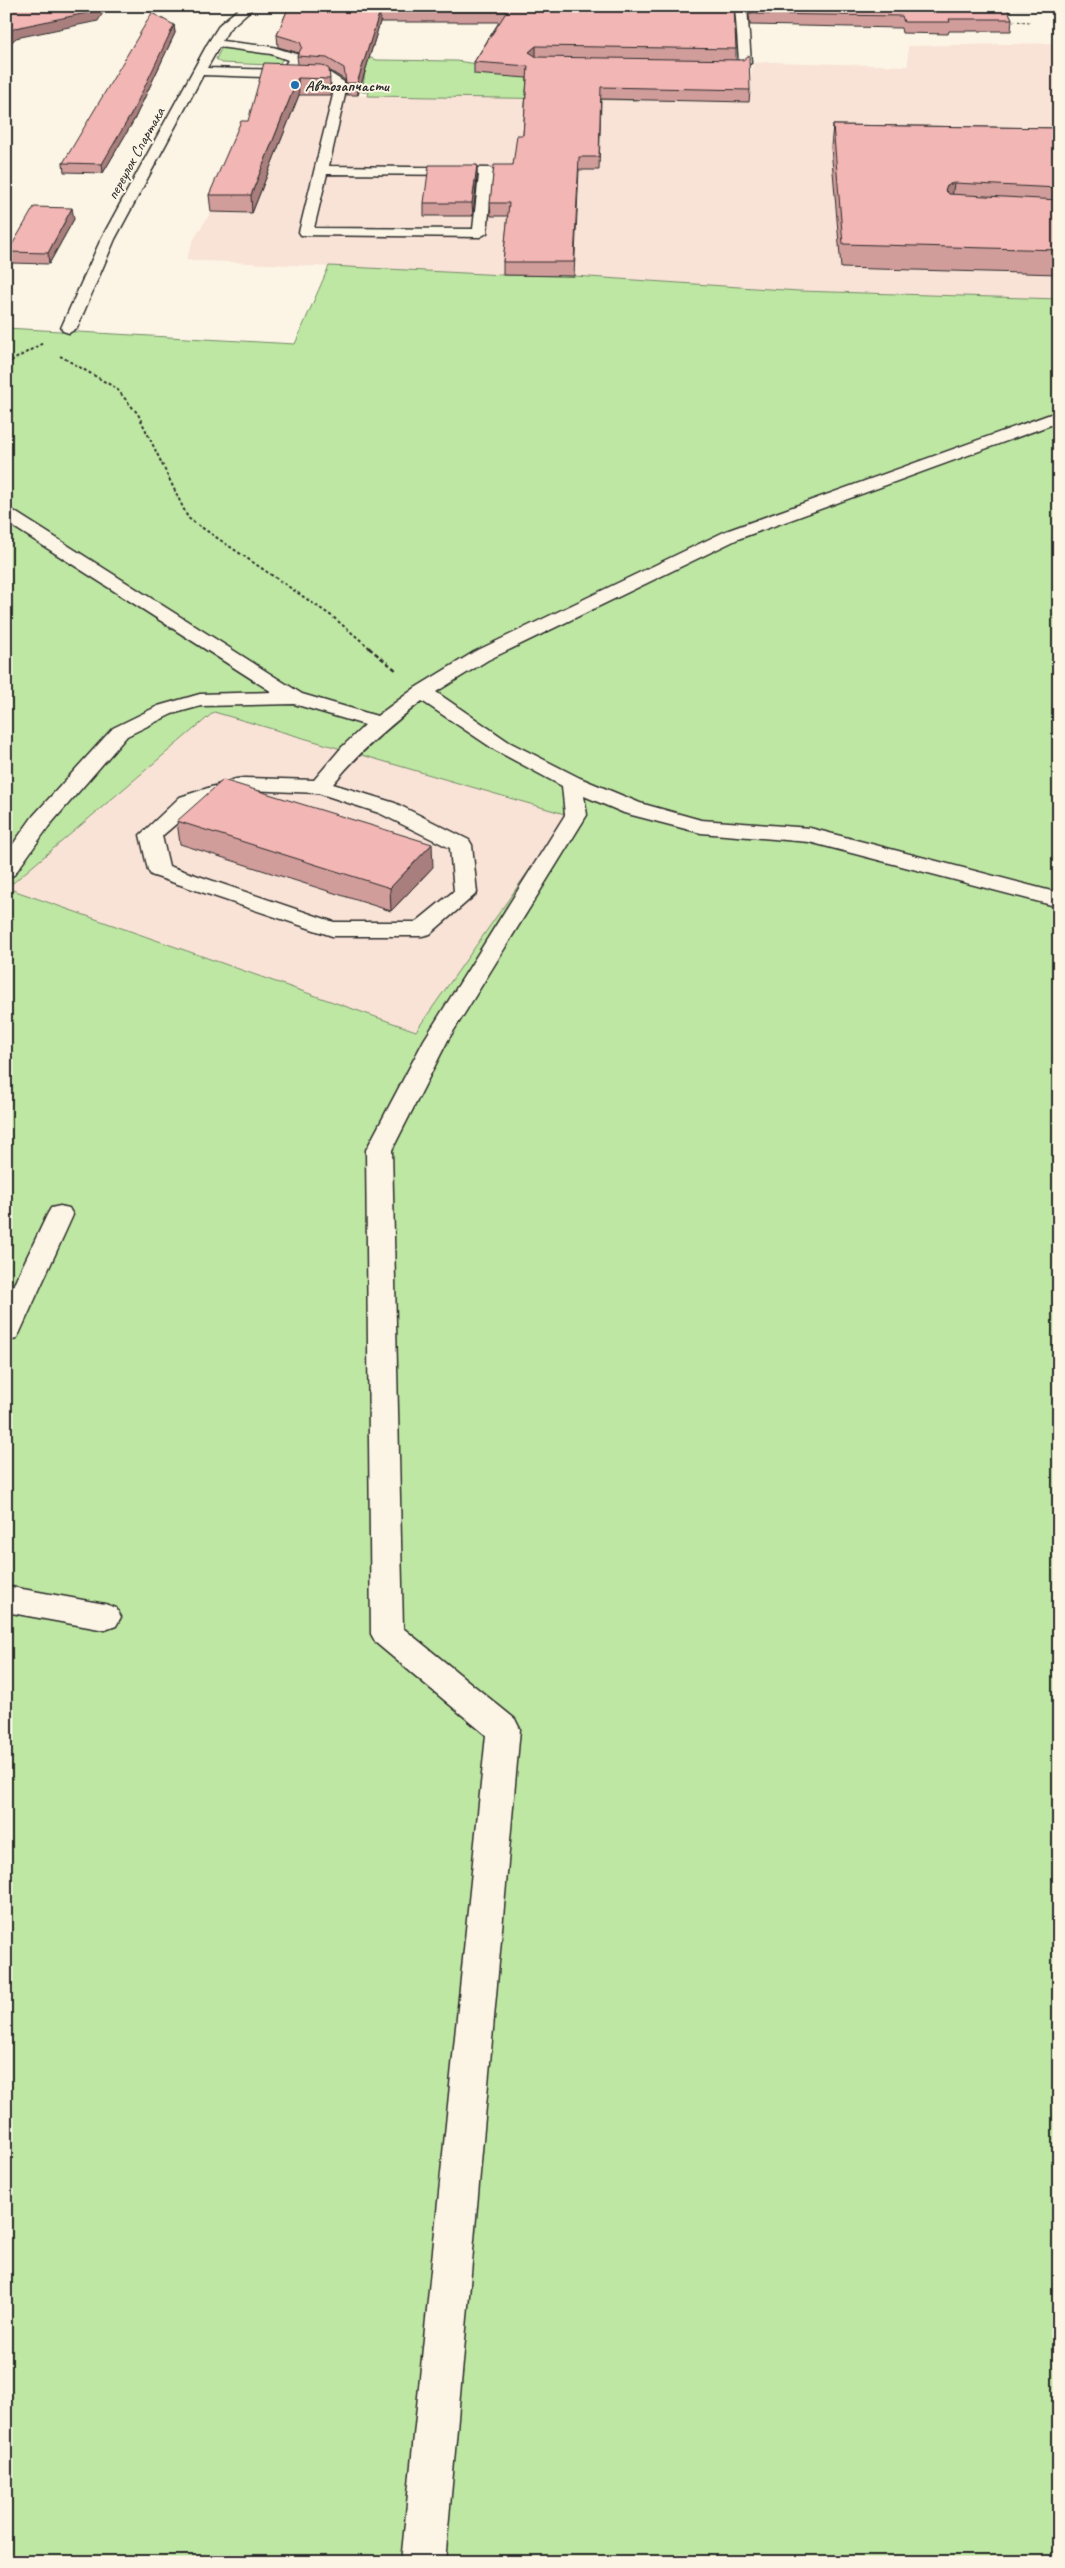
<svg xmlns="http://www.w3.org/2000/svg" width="1065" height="2568" viewBox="0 0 1065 2568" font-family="Caveat,sans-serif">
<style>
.built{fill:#f9e2d6}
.green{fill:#bee7a3;stroke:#748967;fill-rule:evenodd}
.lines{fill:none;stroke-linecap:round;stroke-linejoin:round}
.minor-casing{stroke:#2b2b2b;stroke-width:3}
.path-far2{stroke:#2b2b2b;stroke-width:1;stroke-dasharray:2.5 2;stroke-linecap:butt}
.path-far1{stroke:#2b2b2b;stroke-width:2;stroke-dasharray:3 2.5;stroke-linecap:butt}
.path{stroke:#2b2b2b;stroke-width:2.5;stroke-dasharray:4.5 3;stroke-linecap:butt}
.minor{fill:#fcf5e5;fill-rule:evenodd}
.wall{fill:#d09d9b;stroke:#2b2b2b}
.shaded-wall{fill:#a97f7e;stroke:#2b2b2b}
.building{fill:#f2b6b4;stroke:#2b2b2b}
.poi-dot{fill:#1f6fb2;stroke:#fcf5e5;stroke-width:2}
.labels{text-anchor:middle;stroke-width:4;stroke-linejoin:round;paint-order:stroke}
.far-poi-label{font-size:16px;font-weight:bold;fill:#2b2b2b;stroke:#fcf5e5;text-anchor:start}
.far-street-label{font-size:16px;fill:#2b2b2b;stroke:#fcf5e5}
</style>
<rect width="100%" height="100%" fill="#fcf5e5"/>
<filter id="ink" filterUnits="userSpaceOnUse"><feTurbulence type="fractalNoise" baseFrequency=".02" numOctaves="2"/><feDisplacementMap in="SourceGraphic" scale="10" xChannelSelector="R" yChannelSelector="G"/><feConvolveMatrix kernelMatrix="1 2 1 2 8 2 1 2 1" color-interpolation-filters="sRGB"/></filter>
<g filter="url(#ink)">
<g class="built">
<polygon points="1059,43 1059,299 799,291 574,276 503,275 186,260 193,241 211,212 261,94 636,100 749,87 753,63 773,62 908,66 908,46"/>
<polygon points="214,712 569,815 416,1031 7,888"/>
</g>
<g class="green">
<polygon points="222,47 267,53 283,58 280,63 270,65 221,63 216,59"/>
<polygon points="359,54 377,60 456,61 627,84 636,100 368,96 369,92 362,92 365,72"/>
<path d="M329 266 503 275 574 276 799 291 1059 299V2562H6V328L295 344ZM214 712 568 815 416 1031 7 888Z"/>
</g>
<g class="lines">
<defs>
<g id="minor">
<path d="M242 6H255L229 29 222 41 273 47 299 55 301 58 295 70 327 71 344 82 345 95 329 166 491 168 493 171 487 233 480 237 301 235 299 232 333 95 332 84 324 79 203 75 115 239 77 328 69 333 63 331 61 328 101 239 208 43 220 24ZM219 47 271 54 288 60 282 70 207 68ZM327 174 479 175 473 229 314 228Z"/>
<polygon points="735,6 747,6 751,63 738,71 708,70 706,67 708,64 739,61"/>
<polygon points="1048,6 1059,6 1059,17 1055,16"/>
<path d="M1059 411V422L738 539 488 660 436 692 509 742 580 778 640 803 701 820 810 828 1059 893V907L809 842 701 833 624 813 584 796 587 815 448 1040 392 1150 403 1628 515 1719 520 1729 445 2562H401L486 1735 376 1643 371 1634 366 1150 424 1040 565 815 562 786 495 750 422 701C389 726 360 751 333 784L395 803 469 840 472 845 477 893 430 934 422 936H332L151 875 148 870 140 835 180 797 236 779 244 778 314 780 342 747 365 725 294 704 201 706 172 714 127 736 49 826 14 875 6 877V854L33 816 113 728 158 706 200 694 272 692 6 522V509L12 510 302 694 377 716 415 688 474 652 726 531ZM246 790 318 793 379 813 450 848 454 891 416 922H334L169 866 162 836 196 807Z"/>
<polygon points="60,1206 69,1208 73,1215 20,1332 16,1339 6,1342 6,1301 47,1215 51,1208"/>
<polygon points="6,1586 105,1604 116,1608 121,1617 116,1626 105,1630 6,1612"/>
</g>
</defs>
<use href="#minor" class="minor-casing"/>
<polyline class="path-far2" points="1009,21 1031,22"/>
<g class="path-far1">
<polyline points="60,356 116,388 138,414 188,518 333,617 371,649"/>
<polyline points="6,364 43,343"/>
</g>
<polyline class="path" points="369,648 397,671"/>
<use href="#minor" class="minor"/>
</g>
<g class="wall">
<polygon points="289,6 734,6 736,49 736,60 750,90 749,102 601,99 599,170 579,170 574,276 503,275 503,262 508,216 491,216 490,203 513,165 523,135 527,78 474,74 474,62 499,22 380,22 358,95 347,95 345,80 329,70 331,95 299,95 252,213 211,212 209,195 248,121 298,64 297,56 299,53 278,47 277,35"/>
<polygon points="748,6 1047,6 1047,8 1007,8 1012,19 1011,31 949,31 948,34 902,33 901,28 750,25"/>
<polygon points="174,25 175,33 134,120 103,173 64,172 63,163"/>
<polygon points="833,125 1059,128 1059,274 841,268 831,147"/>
<polygon points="477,165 477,178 473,216 424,216 424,203"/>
<polygon points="74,219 49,264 10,263 8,252"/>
<polygon points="177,821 433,867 391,911 180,844"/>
</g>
<g class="shaded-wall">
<polygon points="99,6 107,6 98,21 16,38 6,48 6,36 15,28"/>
<polygon points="380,11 380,22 358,95 357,83"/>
<polygon points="174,25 175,33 134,120 103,173 102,164"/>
<polygon points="536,46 536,57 529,52"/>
<polygon points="298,78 299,95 252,213 251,195"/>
<polygon points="477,165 477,178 473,216 472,203"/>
<polygon points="954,183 951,206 945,190 947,185"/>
<polygon points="72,208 74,219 49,264 48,253"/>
<polygon points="432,844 433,867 391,911 390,888"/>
</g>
<g class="building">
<polygon points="6,6 99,6 96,11 15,28 6,36"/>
<polygon points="289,6 734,6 736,49 536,46 529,52 537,57 743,60 749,55 750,90 601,87 599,157 579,157 574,262 503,262 509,203 490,203 494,165 513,165 517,135 523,135 528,66 474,62 507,11 380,11 357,83 346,83 344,68 327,58 297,56 302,47 300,42 277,35"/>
<polygon points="750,6 1006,6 1012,19 949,19 950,22 904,22 902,16 751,14"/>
<polygon points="152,13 174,25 133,111 102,164 63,163"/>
<polygon points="264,63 322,65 329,69 330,79 298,78 251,195 209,195 241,121 248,121"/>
<polygon points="833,125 1059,128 1059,188 954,183 947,185 945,190 949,194 1059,200 1059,250 843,244"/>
<polygon points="429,165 477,165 472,203 424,203"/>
<polygon points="34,207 72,208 48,253 8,252"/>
<polygon points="223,780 432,844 390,888 177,821"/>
</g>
</g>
<circle class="poi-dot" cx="295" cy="85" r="5"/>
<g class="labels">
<g class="far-poi-label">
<text x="305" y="91">Автозапчасти</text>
</g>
<g class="far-street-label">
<text transform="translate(135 153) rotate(-61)" y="6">переулок Спартака</text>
</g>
</g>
<rect width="1065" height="2568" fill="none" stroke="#fcf5e5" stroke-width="25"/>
<rect x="12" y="12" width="1040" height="2543" fill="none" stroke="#2b2b2b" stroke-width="2" filter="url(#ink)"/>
</svg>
